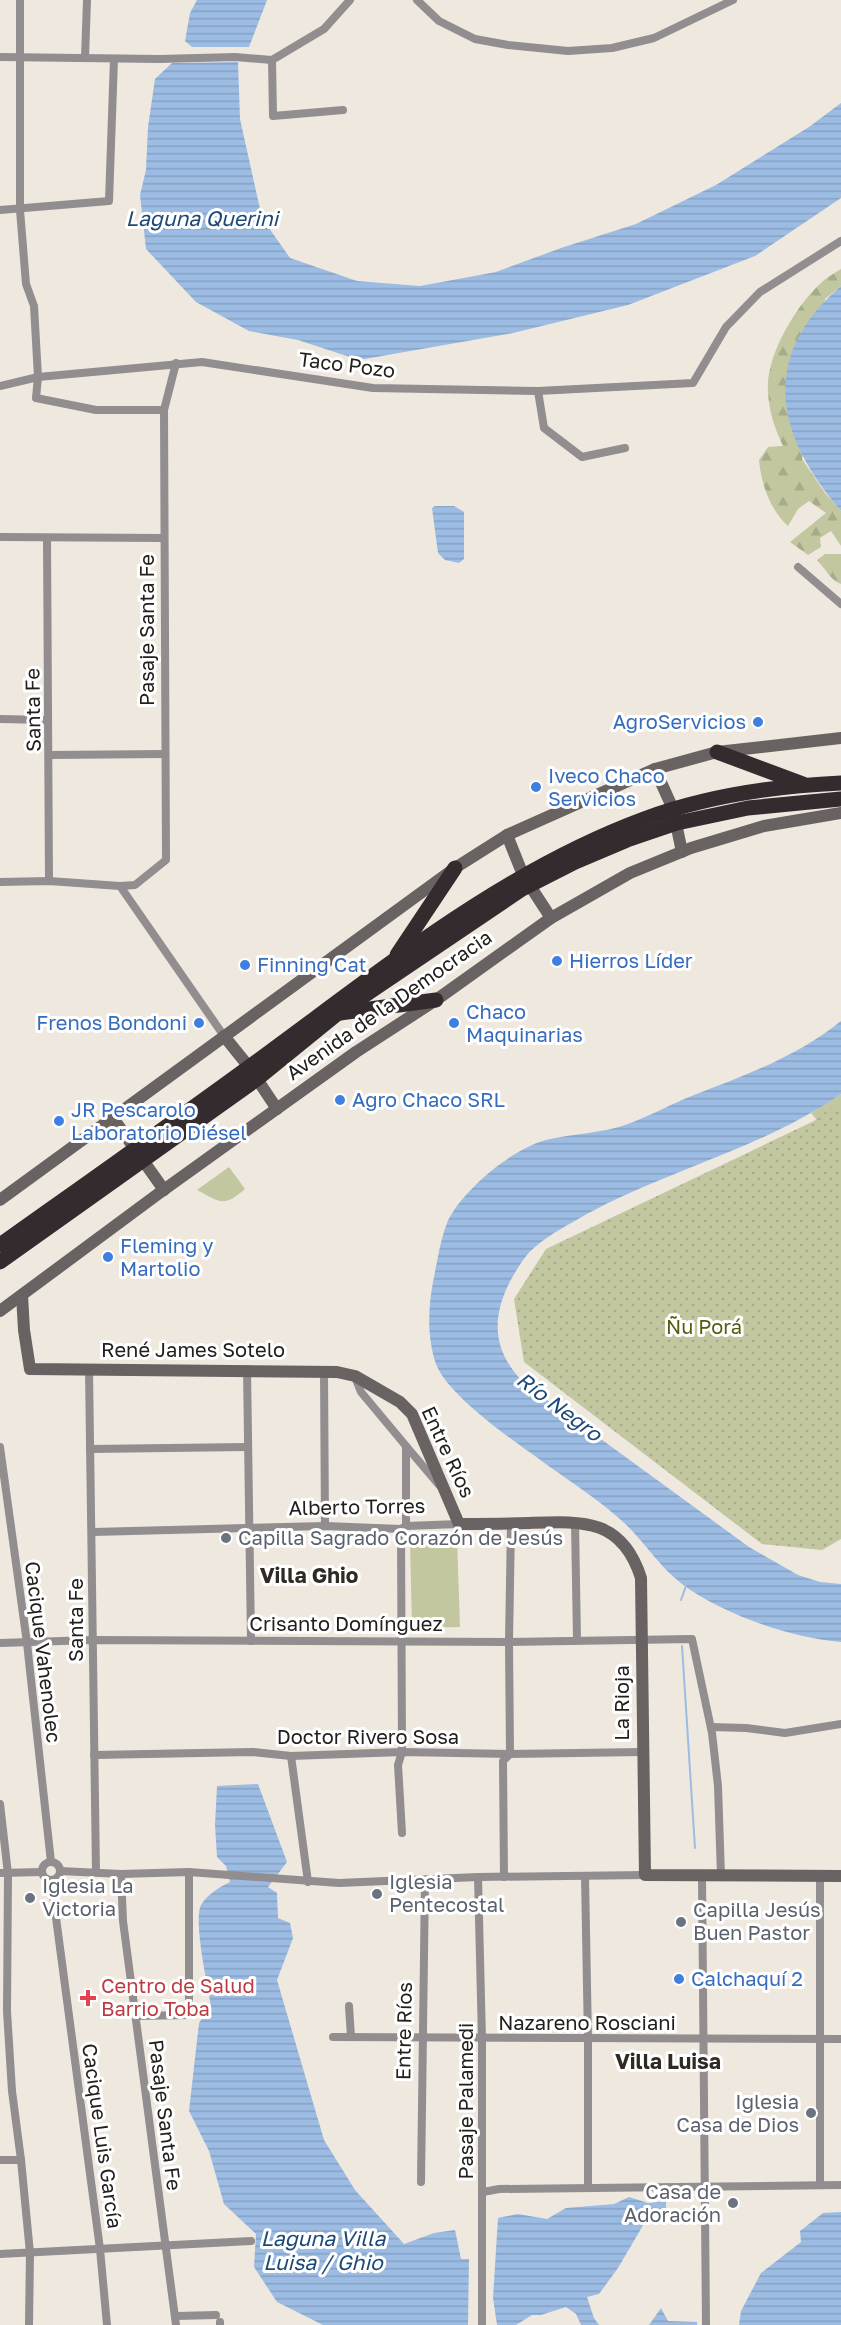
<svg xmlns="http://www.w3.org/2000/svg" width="841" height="2325" viewBox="0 0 841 2325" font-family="'Golos Text',sans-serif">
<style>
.grass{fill:#c2c7a0}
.forest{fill:url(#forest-firs)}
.park{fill:url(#park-dots)}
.water{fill:url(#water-rules)}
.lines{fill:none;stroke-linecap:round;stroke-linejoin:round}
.stream{stroke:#9cbce3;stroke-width:2}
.street{stroke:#928d8e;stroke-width:8}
.secondary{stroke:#686263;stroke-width:12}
.highway{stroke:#332b2d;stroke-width:15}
.shop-dot{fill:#3f7fe0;stroke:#fff;stroke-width:2}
.worship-dot{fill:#6b7280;stroke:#fff;stroke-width:2}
.health-dot{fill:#e0444e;stroke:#fff;stroke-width:2}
.labels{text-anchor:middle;stroke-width:6;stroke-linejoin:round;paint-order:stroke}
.street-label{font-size:20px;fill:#22201d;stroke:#fff}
.shop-label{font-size:20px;fill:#366cbe;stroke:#fff;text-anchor:start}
.park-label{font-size:20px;fill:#575c0f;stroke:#fff}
.worship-label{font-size:20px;fill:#5b616d;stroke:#fff;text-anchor:start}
.health-label{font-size:20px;fill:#be3a42;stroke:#fff;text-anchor:start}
.water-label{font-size:21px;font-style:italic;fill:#1d4979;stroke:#fff}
.neighbourhood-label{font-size:21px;font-weight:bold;fill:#2f2a24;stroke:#fff}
</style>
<defs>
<pattern id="forest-firs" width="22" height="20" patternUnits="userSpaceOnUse" patternTransform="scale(1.5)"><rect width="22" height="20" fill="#c2c7a0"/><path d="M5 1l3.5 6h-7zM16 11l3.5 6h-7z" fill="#a6ab89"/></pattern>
<pattern id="park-dots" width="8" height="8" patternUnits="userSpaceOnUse" patternTransform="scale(1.5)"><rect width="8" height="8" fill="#c2c7a0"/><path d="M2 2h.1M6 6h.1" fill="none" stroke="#a6ab89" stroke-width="1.8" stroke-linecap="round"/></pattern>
<pattern id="water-rules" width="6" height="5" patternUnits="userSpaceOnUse" patternTransform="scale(1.5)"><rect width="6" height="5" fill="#9cbce3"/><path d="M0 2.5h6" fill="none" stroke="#86a1c2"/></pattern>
</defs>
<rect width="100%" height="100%" fill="#eee8df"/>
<g class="grass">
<path d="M229 1167 245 1189C223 1208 220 1202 197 1190Z"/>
<polygon points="457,1540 460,1627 412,1628 410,1541"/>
</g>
<g class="forest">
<path d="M841 269V286L825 299 802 459 825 493 841 511V546L831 531 820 538 821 547 808 555 790 542 826 513 809 501 798 509 788 526C770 510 761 483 759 460L768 447 783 446C775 429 769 412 768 392 765 357 796 305 822 282 827 277 835 273 841 269Z"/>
<path d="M825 554H841V584C831 581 825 568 817 560Z"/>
<polygon points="841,1094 841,1116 821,1125 811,1113"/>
</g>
<polygon class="park" points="841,1100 841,1539 822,1550 762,1544 524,1362 514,1299 546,1249 814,1121"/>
<g class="water">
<polygon points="197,0 267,0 249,47 192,47 185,41 190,13"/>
<polygon points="238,62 240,119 262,218 290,258 357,281 420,286 496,272 561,248 636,224 716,185 809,127 841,103 841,198 755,256 628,305 513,333 359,360 298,340 249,331 196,302 146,249 140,195 146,170 148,127 155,79 172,63"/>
<path d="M841 286V511C776 436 758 357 841 286Z"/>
<polygon points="435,506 454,506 464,512 464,559 459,563 445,560 438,553 432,508"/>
<path d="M841 1021V1094C763 1148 667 1170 585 1215 568 1225 550 1234 535 1247 526 1254 519 1266 513 1276 491 1315 491 1350 524 1383L749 1547 798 1575 820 1582 841 1584V1642C791 1638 722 1614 682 1584 658 1566 643 1539 621 1520 599 1500 574 1484 550 1467 520 1445 449 1398 436 1364 427 1338 428 1309 433 1282 437 1263 440 1241 447 1223 460 1192 513 1148 546 1140 574 1133 601 1134 628 1124 650 1116 671 1104 694 1095 744 1076 798 1056 841 1021Z"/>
<path d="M258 1784 287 1862 268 1887 277 1893 278 1918 290 1923 293 1938 277 1980 324 2140 355 2190 404 2244 434 2233 455 2230 461 2259H469L468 2325H323L277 2302 254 2267 256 2234 224 2204 209 2151 189 2111 199 2023 211 2006C208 1987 193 1921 201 1905 208 1894 218 1888 230 1882L226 1866 217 1857 215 1825 217 1786Z"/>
<polygon points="629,2197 648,2203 666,2201 666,2215 652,2210 618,2268 599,2294 587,2297 594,2318 599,2325 581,2325 576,2314 566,2307 541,2315 532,2315 516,2325 497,2325 493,2298 498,2218 518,2214 547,2219 566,2208 614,2204"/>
<polygon points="841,2212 841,2325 739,2325 741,2311 761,2273 801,2242 800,2231 823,2213"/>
<polygon points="661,2308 668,2321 697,2322 697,2325 649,2325"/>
</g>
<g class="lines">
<g class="stream">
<polyline points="681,1600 686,1586"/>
<polyline points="682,1646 695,1848"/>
</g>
<g class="street">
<polyline points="20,0 20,210 26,284 34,306 38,377 36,398 96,410 164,410"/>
<polyline points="417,0 439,21 475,39 508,45 568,51 612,48 654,38 733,0"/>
<polyline points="0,57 160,59 235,57 272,60 324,29 350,0"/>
<polyline points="85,58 87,0"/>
<polyline points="272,60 273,116 343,110"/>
<polyline points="0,210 109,201 114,59"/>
<polyline points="0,386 38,377 202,362 373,388 538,391 693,383 726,327 760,292 841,241"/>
<polyline points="538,391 544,428 582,457 625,448"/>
<polyline points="0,537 164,538"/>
<polyline points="47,538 49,881"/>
<polyline points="798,567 841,604"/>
<polyline points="0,719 48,720"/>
<polyline points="50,755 164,754"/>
<polyline points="0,882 49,881 120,886 135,885 166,860 164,410 176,363"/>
<polyline points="120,886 224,1036"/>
<polyline points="89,1369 96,1872"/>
<polyline points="247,1369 251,1641"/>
<polyline points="324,1371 325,1526"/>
<polyline points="355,1377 361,1392 406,1446 406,1526"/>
<polyline points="406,1446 439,1485"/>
<polyline points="0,1447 27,1643 51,1862"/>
<polyline points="90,1449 247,1447"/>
<polyline points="575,1522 577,1640"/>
<polyline points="401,1529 402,1752 398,1765 402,1833"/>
<polyline points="93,1532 325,1526 401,1529 406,1526 459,1524"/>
<polyline points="0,1643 92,1640 509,1642 692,1639 712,1733 718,1786 721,1876"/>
<polyline points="711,1727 746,1728 785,1733 841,1724"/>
<polyline points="94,1755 253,1752 291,1756 402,1752 510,1754 642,1752"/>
<polyline points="291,1756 308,1882"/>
<polyline points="0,1804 8,1874 7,2011 12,2091 21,2160 30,2253 29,2325"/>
<circle cx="51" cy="1871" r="9"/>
<polyline points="60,1871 121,1874 189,1872 339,1883 478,1877 645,1875"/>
<polyline points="0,1873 42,1872"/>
<polyline points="121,1874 123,1921 176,2325"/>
<polyline points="585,1876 588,2040 588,2188"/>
<polyline points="702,1876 706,2325"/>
<polyline points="478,1877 482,2039 482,2325"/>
<polyline points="504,1877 503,1761 510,1754 509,1642 511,1524"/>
<polyline points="51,1880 100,2249 107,2325"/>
<polyline points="349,2006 351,2037"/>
<polyline points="136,2016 189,2015 189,1872"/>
<polyline points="333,2037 841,2039"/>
<polyline points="0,2160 21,2160"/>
<polyline points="421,2182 425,1880"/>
<polyline points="820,2184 820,1876"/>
<polyline points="483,2192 499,2189 841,2185"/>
<polyline points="0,2254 251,2241"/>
<polyline points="176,2316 216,2315"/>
<polyline points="220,2322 220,2325"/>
</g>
<g class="secondary">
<polyline points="655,769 673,809 682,852"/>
<polyline points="507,835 523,875 551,918"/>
<polyline points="224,1036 249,1067 277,1109"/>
<polyline points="113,1118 164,1190"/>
<polyline points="0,1200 455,868 507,835 655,769 717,752 841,738"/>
<path d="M22 1295 24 1330 30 1369 337 1372 355 1376 400 1402 412 1414 459 1524C482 1524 506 1524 529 1523 582 1521 622 1518 641 1578L645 1875 841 1876"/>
<polyline points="0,1311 158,1194 356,1052 436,1000 551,918 630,873 691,848 764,826 841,813"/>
</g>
<g class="highway">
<polyline points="717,752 803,784"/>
<polyline points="397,955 455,868"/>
<polyline points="340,1013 436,1000"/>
<path d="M0 1245C90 1181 181 1117 271 1051 388 965 506 870 644 819 706 796 775 786 841 783"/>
<polyline points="0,1262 257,1079 337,1014 522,889 575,862 627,840 677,823 748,808 841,799"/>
</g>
</g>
<g class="shop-dot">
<circle cx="758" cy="722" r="6"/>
<circle cx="536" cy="787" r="6"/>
<circle cx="557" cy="961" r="6"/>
<circle cx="245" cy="965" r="6"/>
<circle cx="199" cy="1023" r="6"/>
<circle cx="454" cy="1023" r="6"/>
<circle cx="340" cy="1100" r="6"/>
<circle cx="59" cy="1121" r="6"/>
<circle cx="108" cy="1257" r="6"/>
<circle cx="679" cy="1979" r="6"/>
</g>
<g class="worship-dot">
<circle cx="226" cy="1538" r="6"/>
<circle cx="377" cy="1894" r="6"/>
<circle cx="30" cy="1898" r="6"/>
<circle cx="681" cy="1922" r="6"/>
<circle cx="811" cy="2113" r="6"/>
<circle cx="733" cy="2203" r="6"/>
</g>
<path class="health-dot" d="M85 1989h6v6h6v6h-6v6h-6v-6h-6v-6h6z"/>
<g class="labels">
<g class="street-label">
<text transform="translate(347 365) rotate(7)" y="7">Taco Pozo</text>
<text transform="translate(147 630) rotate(-90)" y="7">Pasaje Santa Fe</text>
<text transform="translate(33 710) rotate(-91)" y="7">Santa Fe</text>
<text transform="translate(389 1005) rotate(-35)" y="7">Avenida de la Democracia</text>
<text x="193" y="1357">René James Sotelo</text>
<text transform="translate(448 1452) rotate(65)" y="7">Entre Ríos</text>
<text transform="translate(357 1507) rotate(-1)" y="7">Alberto Torres</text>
<text transform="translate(76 1620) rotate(-90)" y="7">Santa Fe</text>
<text x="346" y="1631">Crisanto Domínguez</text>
<text transform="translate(43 1652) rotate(83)" y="7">Cacique Vahenolec</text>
<text transform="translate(622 1703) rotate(-90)" y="7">La Rioja</text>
<text x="368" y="1744">Doctor Rivero Sosa</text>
<text x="587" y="2030">Nazareno Rosciani</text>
<text transform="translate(404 2031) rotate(-89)" y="7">Entre Ríos</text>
<text transform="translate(466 2101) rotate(-90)" y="7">Pasaje Palamedi</text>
<text transform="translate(165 2115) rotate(83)" y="7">Pasaje Santa Fe</text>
<text transform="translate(102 2136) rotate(82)" y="7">Cacique Luis García</text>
</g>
<g class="shop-label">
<text x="746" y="729" text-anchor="end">AgroServicios</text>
<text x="548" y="783">Iveco Chaco<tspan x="548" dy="23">Servicios</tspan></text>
<text x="569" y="968">Hierros Líder</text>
<text x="257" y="972">Finning Cat</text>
<text x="466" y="1019">Chaco<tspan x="466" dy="23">Maquinarias</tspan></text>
<text x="187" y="1030" text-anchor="end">Frenos Bondoni</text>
<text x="352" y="1107">Agro Chaco SRL</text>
<text x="71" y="1117">JR Pescarolo<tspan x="71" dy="23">Laboratorio Diésel</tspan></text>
<text x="120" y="1253">Fleming y<tspan x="120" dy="23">Martolio</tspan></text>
<text x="691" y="1986">Calchaquí 2</text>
</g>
<g class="park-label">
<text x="704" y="1334">Ñu Porá</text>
</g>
<g class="worship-label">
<text x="238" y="1545">Capilla Sagrado Corazón de Jesús</text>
<text x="389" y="1889">Iglesia<tspan x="389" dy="23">Pentecostal</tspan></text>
<text x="42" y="1893">Iglesia La<tspan x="42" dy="23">Victoria</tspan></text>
<text x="693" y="1917">Capilla Jesús<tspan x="693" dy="23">Buen Pastor</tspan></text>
<text x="799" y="2109" text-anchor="end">Iglesia<tspan x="799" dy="23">Casa de Dios</tspan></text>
<text x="721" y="2199" text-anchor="end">Casa de<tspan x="721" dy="23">Adoración</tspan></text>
</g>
<g class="health-label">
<text x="101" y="1993">Centro de Salud<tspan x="101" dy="23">Barrio Toba</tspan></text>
</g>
<g class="water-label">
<text x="202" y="226">Laguna Querini</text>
<text transform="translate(559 1407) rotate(37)" y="7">Río Negro</text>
<text x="323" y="2246">Laguna Villa<tspan x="323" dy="24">Luisa / Ghio</tspan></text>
</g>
<g class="neighbourhood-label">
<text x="309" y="1583">Villa Ghio</text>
<text x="668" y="2069">Villa Luisa</text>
</g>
</g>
</svg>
